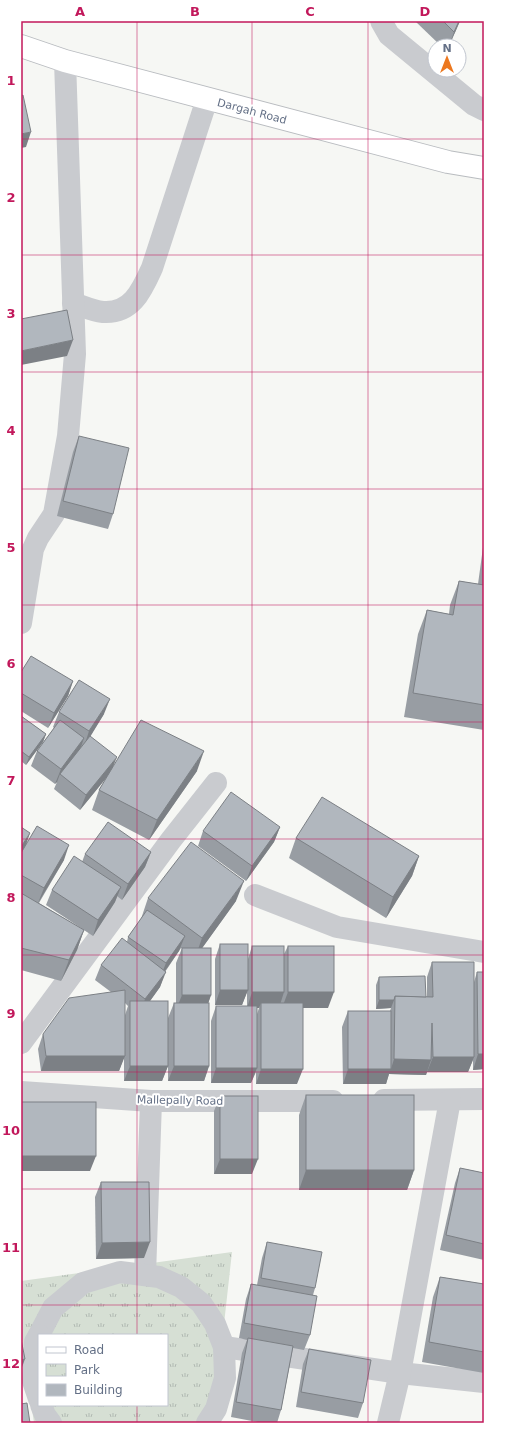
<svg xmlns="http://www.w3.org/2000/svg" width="505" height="1444" viewBox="0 0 505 1444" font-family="'DejaVu Sans',sans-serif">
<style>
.park{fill:url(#park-tufts);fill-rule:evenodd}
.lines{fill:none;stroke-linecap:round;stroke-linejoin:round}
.major-casing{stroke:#b9bcc0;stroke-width:24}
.minor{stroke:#c9cbcf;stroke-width:22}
.major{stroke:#fff;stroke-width:22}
.wall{fill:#989da3;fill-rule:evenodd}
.shaded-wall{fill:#7c8085}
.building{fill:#b1b7be;stroke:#7c8085}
.grid{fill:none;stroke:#c2185b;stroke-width:1;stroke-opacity:0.55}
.labels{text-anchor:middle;stroke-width:4;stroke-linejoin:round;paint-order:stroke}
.street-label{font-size:11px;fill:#647086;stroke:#fff}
.neatline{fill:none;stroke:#c2185b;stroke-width:1.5}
.grid-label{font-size:13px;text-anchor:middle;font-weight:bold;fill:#c2185b}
</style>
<defs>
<pattern id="park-tufts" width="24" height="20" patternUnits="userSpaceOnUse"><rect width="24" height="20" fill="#d6dfd4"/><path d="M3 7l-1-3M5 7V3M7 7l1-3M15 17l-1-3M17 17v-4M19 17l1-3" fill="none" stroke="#b1b9b2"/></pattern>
</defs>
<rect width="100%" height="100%" fill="#f6f7f4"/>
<path class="park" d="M232 1252 213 1423H34L21 1332V1281ZM39 1335H167V1405H39Z"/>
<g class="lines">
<defs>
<polyline id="major" points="21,46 65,61 448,162 484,168"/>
</defs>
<use href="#major" class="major-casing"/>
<g class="minor">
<polyline points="381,21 389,35 474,105 484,110"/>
<path d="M73 303C82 306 93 311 103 312 132 314 142 290 152 268L207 99"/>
<polyline points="21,623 33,549 38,538 54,514 68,436 75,354 65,61"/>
<polyline points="255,895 337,927 484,952"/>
<polyline points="21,1043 171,840 216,783"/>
<polyline points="21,1092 151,1101 333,1101"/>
<polyline points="384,1100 484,1099"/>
<polyline points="145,1275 151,1101"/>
<polyline points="39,1335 53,1308 83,1283 120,1272 159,1277 181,1287 201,1303 215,1324 224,1347 225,1378 216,1409 207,1423"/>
<polyline points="39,1335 35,1342 33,1381 39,1399"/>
<polyline points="224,1347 400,1373 484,1382"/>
<polyline points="41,1405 45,1415 51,1423"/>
<polyline points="388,1423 400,1373 450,1100"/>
</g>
<use href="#major" class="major"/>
</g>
<g class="wall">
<polygon points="415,21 460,21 449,46 441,46"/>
<polygon points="79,436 113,514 108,529 57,516 73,452"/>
<polygon points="484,540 484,730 404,717 418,634 427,610 449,614 450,605 459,581 478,584"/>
<polygon points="21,672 73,681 68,696 48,728 21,711"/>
<polygon points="59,712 104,714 90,736 113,767 197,771 149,840 92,810 99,790 107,777 80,810 54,789 57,782 55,784 31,766 37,751 54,728 53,727"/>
<polygon points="21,716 46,734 43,742 26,765 21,761"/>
<polygon points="21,827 26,843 64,860 39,903 84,930 77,950 61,981 21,970"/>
<polygon points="280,827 274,842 246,881 198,846 203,831"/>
<polygon points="296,838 419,856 412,876 386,918 289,858"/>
<polygon points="151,852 145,867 122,900 117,896 115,902 93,936 46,905 52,890 82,862 85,854"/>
<path d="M148 898 236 901 202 948 211 995 208 1003 209 1066 204 1081H168V1018L174 1003H176V963L182 948H181L165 972 160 987 150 1001 168 1066 162 1081H124V1057L119 1071H41L38 1049 43 1034 111 992 95 980 101 965 127 942 128 937 141 919ZM125 1003 128 1006 125 1015Z"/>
<path d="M220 944 248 959 252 946 284 954 288 946 328 1008H303L297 1084H256V1072L251 1083H211V1021L216 1006H247V992L242 1005H215V959ZM257 1008H259L257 1014Z"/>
<polygon points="432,962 474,982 477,972 484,1069 473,1070 473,1060 468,1072 427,1072 427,1071 426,1075 389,1074 386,1084 343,1084 342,1027 348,1011 390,1011 391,1008 376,1009 376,985 379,977 427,997 427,977"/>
<polygon points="306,1095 414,1170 407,1190 299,1190 299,1115"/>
<polygon points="220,1096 252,1174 214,1174 214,1111"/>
<polygon points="460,1168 484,1173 484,1260 440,1250 455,1183"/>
<polygon points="101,1182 144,1258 96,1259 95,1197"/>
<polygon points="267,1242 315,1288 313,1295 310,1335 304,1350 293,1348 281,1410 277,1423 263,1423 231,1417 242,1353 247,1340 239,1338 246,1299 251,1284 257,1285 262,1258"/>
<polygon points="440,1277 484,1284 484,1373 422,1362 433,1297"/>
<polygon points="309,1349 363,1403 358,1418 296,1407 303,1364"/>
</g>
<g class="shaded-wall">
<polygon points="459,21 460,21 449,46 454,32"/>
<polygon points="31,132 26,147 21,148 21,134"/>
<polygon points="73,340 67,356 21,365 21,351"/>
<polygon points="73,681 68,696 48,728 54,713"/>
<polygon points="110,699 104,714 84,747 89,731"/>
<polygon points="46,734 43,742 26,765 29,757"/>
<polygon points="84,738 79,753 60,774 57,782 55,784 61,769"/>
<polygon points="204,751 197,771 149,840 157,820"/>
<polygon points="117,757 111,772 80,810 86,795"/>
<polygon points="280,827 274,842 246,881 252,866"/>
<polygon points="30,833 25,848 21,854 21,847"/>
<polygon points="69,845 64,860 38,903 44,888"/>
<polygon points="151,852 145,867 122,900 128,884"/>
<polygon points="419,856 412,876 386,918 393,897"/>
<polygon points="244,881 236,901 195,958 202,938"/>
<polygon points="121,887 115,902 93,936 98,920"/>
<polygon points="84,930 77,950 61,981 69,960"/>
<polygon points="185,936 179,951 160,978 166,963"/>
<polygon points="166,972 160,987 140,1015 145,999"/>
<polygon points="220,990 248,990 242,1005 215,1005"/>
<polygon points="252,992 284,992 279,1008 261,1003 259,1008 247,1008"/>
<polygon points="288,992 334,992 328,1008 282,1008"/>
<polygon points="182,995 211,995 206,1010 176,1010"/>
<polygon points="379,1000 394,1000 391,1008 376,1009"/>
<polygon points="478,1054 484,1054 484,1069 473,1070"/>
<polygon points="46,1056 125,1056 119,1071 41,1071"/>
<polygon points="433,1057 474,1057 468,1072 427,1072"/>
<polygon points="394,1059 431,1060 426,1075 389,1074 386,1084 343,1084 348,1069 391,1069"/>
<polygon points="130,1066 168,1066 162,1081 124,1081"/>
<polygon points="174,1066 209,1066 204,1081 168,1081"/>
<polygon points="216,1068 257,1068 251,1083 211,1083"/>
<polygon points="261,1069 303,1069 297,1084 256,1084"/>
<polygon points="21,1156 96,1156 90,1171 21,1171"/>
<polygon points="220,1159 258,1159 252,1174 214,1174"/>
<polygon points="306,1170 414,1170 407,1190 299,1190"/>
<polygon points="150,1242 144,1258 96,1259 102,1243"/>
<polygon points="25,1359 21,1370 21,1360"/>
</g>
<g class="building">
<polygon points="443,21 459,21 454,32"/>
<polygon points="23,95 31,132 21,134 21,96"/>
<polygon points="67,310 73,340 21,351 21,319"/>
<polygon points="79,436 129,448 113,514 63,501"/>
<polygon points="459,581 484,585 484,705 413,693 427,610 453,615"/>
<polygon points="31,656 73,681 54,713 21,693 21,672"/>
<polygon points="79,680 110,699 89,731 59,712"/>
<polygon points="21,716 46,734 29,757 21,751"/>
<polygon points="60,720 84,738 61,769 37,751"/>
<polygon points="141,720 204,751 157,820 99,790"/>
<polygon points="90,736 117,757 86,795 60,774"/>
<polygon points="231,792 280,827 252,866 203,831"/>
<polygon points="322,797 419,856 393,897 296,838"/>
<polygon points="108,822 151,852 128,884 85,854"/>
<polygon points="37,826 69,845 44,888 21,875 21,853"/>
<polygon points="21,827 30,833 21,847"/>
<polygon points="191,842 244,881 202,938 148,898"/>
<polygon points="74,856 121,887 98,920 52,890"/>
<polygon points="21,893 84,930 69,960 21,948"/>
<polygon points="147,910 185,936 166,963 128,937"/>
<polygon points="122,938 166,972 145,999 101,965"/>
<rect x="220" y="944" width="28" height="46"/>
<rect x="252" y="946" width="32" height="46"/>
<rect x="288" y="946" width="46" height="46"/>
<rect x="182" y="948" width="29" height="47"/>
<polygon points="432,962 474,962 474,1057 433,1057 432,1023 431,1060 394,1059 395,996 433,997"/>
<polygon points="477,972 484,972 484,1054 478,1054"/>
<polygon points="425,976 426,997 395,996 394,1000 379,1000 379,977"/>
<polygon points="125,990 125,1056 46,1056 43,1034 69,998"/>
<rect x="130" y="1001" width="38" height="65"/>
<rect x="174" y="1003" width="35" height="63"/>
<rect x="261" y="1003" width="42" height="66"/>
<rect x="216" y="1006" width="41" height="62"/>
<rect x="348" y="1011" width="43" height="58"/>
<rect x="306" y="1095" width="108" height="75"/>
<rect x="220" y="1096" width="38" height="63"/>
<rect x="21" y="1102" width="75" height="54"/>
<polygon points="460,1168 484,1173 484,1244 446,1235"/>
<polygon points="101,1182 149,1182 150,1242 102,1243"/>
<polygon points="267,1242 322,1252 315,1288 261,1278"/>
<polygon points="440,1277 484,1284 484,1352 429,1342"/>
<polygon points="251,1284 317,1296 310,1335 244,1323"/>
<polygon points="248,1338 293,1346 281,1410 236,1402"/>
<polygon points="21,1339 25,1359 21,1360"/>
<polygon points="309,1349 371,1360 363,1403 301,1392"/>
<polygon points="27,1403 30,1423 21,1423 21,1404"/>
</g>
<path class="grid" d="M137 21V1335M252 21V1423M368 21V1423M21 139H484M21 255H484M21 372H484M21 489H484M21 605H484M21 722H484M21 839H484M21 955H484M21 1072H484M21 1189H484M21 1305H484M137 1405V1423"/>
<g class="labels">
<g class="street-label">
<text transform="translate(252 111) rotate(15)" y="4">Dargah Road</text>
<text transform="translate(180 1100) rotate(1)" y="4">Mallepally Road</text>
</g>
</g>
<rect width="505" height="1444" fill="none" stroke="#ffffff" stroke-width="44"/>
<rect x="38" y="1334" width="130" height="72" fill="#ffffff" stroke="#c1c6cf"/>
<rect x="46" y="1347" width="20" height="6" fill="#ffffff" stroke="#c1c6cf"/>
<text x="74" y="1354" font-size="12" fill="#647086">Road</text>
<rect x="46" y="1364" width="20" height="12" fill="url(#park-tufts)" stroke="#c1c6cf"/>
<text x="74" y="1374" font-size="12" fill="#647086">Park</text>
<rect x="46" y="1384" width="20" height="12" fill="#b1b7be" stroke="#c1c6cf"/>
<text x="74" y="1394" font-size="12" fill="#647086">Building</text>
<g transform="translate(447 58)"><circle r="19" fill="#ffffff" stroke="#c1c6cf"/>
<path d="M0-3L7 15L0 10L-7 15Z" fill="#ec781f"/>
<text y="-6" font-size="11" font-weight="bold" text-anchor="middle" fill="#647086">N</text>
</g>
<rect x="22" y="22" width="461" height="1400" class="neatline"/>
<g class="grid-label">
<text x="80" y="16">A</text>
<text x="195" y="16">B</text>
<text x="310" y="16">C</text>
<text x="425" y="16">D</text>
<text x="11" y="85">1</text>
<text x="11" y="202">2</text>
<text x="11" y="318">3</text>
<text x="11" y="435">4</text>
<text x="11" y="552">5</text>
<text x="11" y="668">6</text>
<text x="11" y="785">7</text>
<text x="11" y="902">8</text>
<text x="11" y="1018">9</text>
<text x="11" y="1135">10</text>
<text x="11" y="1252">11</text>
<text x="11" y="1368">12</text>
</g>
</svg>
